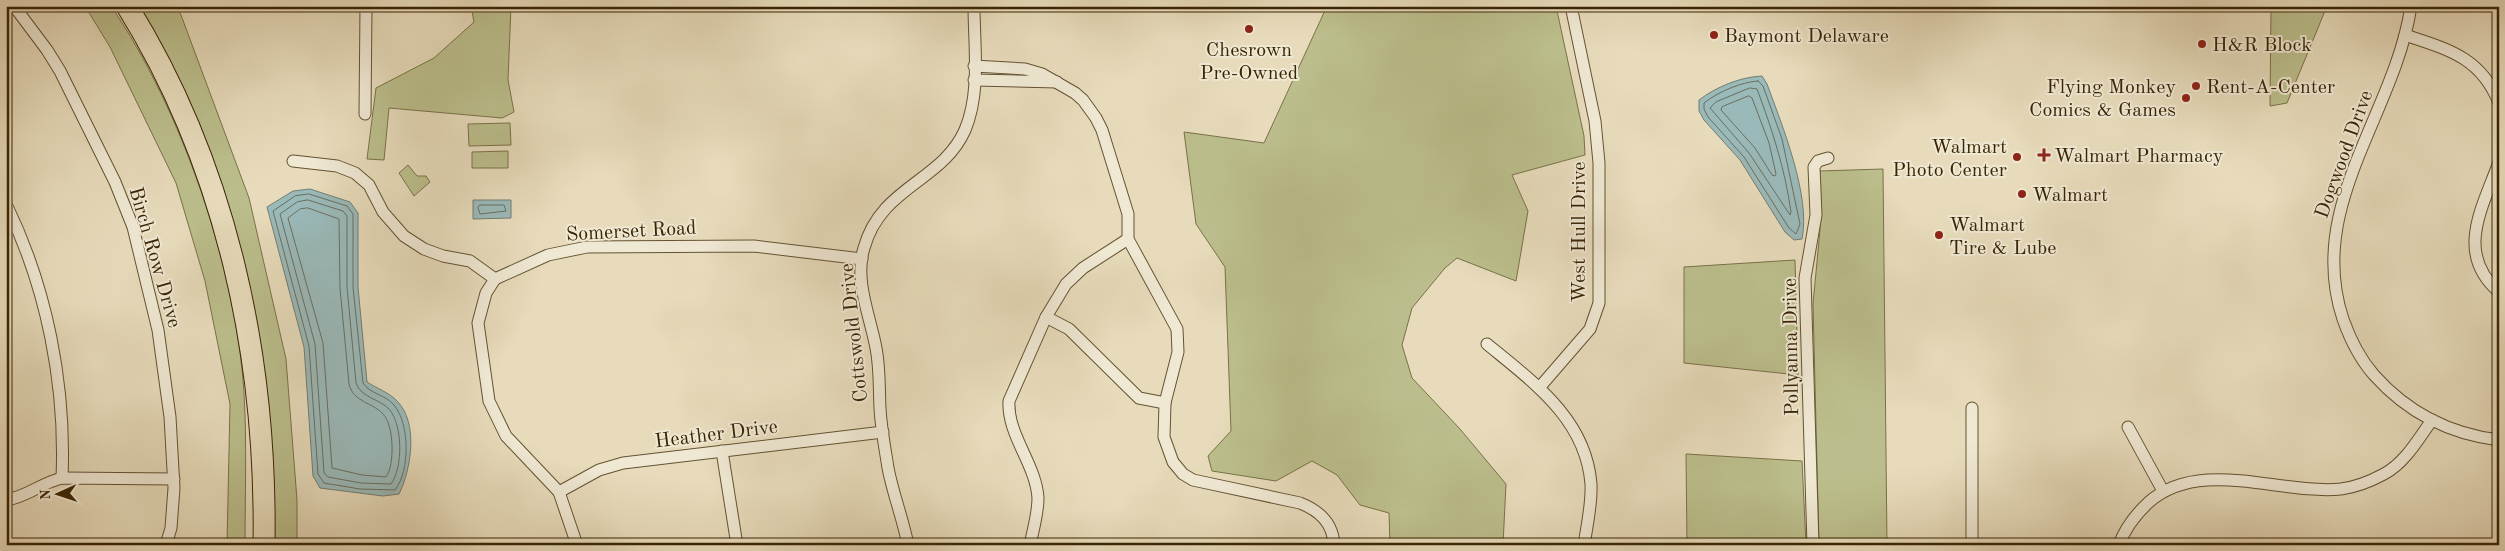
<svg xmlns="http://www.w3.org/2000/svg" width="2505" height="551" viewBox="0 0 2505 551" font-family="'Old Standard TT',serif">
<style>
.green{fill:#bbbe8c;stroke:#7a7148}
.water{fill:#9ab9b9;stroke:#737d71}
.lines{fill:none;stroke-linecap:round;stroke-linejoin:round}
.shore{stroke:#6a6e5e;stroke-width:1}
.street-casing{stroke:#645232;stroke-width:13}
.highway-casing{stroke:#392404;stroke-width:23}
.street{stroke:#efe8d3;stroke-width:11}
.highway{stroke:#e7dbbb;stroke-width:21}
.poi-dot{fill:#8f2418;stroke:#efe8d3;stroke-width:2}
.labels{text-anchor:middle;stroke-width:4;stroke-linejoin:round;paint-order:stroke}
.poi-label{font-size:20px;fill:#392404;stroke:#efe8d3;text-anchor:start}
.street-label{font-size:20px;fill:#392404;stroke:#efe8d3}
</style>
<rect width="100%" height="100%" fill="#e7dbbb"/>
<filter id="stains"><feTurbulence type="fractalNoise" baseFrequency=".004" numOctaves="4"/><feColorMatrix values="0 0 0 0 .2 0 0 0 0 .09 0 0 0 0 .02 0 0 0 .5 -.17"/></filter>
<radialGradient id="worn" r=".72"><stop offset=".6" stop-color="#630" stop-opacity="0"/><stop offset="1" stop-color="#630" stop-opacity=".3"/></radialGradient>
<g class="green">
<path d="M85 6H111C182 110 236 268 244 393 247 443 245 495 245 545H227L230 404 205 281 176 183 110 47Z"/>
<polygon points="137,6 176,6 181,15 249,198 286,359 297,500 297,545 271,545 262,359"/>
<polygon points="471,6 511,6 508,80 514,112 502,118 389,108 384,160 367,159 376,88 434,58 474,22"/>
<polygon points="1327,6 1556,6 1584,136 1585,155 1512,175 1528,211 1516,281 1457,258 1445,268 1412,308 1402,345 1412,378 1460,429 1506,484 1503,545 1390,545 1389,513 1360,505 1337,475 1312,461 1276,481 1212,471 1208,456 1231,431 1225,267 1196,224 1184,132 1264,143"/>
<polygon points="2327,6 2287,103 2270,106 2271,7"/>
<polygon points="510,123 511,145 469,146 468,124"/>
<polygon points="508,151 508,168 472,168 472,152"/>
<polygon points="408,165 417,176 426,176 430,182 414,196 399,173"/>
<polygon points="1883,169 1887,545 1819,545 1813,304 1820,230 1819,171"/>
<polygon points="1795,260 1798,375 1684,363 1684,267"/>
<polygon points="1686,454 1802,461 1806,545 1687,545"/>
</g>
<g class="water">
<path d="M1762 76 1767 84C1782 125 1811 196 1802 239L1794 240 1785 232 1740 160 1704 120 1699 111V100C1716 87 1740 77 1762 76Z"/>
<path d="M310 189 350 202 358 213V287L367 382C376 388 390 393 397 401 419 423 411 470 399 494L383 496 320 488 313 476 304 347 267 207 293 191Z"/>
<polygon points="473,200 511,200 511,218 473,219"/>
</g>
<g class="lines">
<g class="shore">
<path d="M1758 81 1763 86 1782 139 1800 224 1796 234 1789 228 1744 157 1708 117 1704 109V103C1718 92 1741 82 1758 81Z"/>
<path d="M1750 88 1757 89C1772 129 1785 169 1791 212L1790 215 1749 153 1710 108 1716 102Z"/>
<polygon points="1749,96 1752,98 1769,143 1776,174 1775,176 1772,175 1755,148 1721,110 1722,107"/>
<path d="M309 194 347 206 353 214V287L363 383C370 394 386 395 394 405 410 424 410 471 395 490L360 489 324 483 318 474 309 346 273 211 295 196Z"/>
<path d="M308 200 343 211 347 216V287L356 383C361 398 380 399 389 409 403 425 403 468 391 484L361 483 328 477 324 473 315 344 280 214 297 202Z"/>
<polygon points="480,205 504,205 506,211 480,214 478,208"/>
<path d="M308 208 339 219 340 288 349 384C353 402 372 402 383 414 394 425 395 465 386 477L362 475 332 468 323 343 288 218 300 209Z"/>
</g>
<defs>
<g id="street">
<polyline points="14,6 47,50 60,71 115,182 133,227 158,330 170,417 174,488 171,528 166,545"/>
<path d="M2411 6C2395 114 2305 206 2343 319 2350 339 2360 359 2374 375 2407 412 2450 434 2499 440"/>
<path d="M2405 35C2447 49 2481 57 2499 103"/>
<path d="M974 66 1025 69 1042 74 1075 93 1083 100 1096 118 1102 130 1128 214V239L1177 329 1178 352 1165 403 1164 437 1173 462 1183 474 1193 480 1300 503C1320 511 1333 523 1334 545"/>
<polyline points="974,80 1057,82"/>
<polyline points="365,114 366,6"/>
<polyline points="293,161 337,166 355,173 369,185 383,212 404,236 424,249 443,256 470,261 495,279"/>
<path d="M2499 162C2483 207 2454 253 2499 292"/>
<path d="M6 204C47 288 66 385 62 478"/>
<polyline points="1046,317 1069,329 1139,398 1165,403"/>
<path d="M1487 344C1533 382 1586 419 1591 484 1592 504 1587 525 1584 545"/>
<polyline points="1539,388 1590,329 1599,303 1599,163 1595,121 1571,6"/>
<polyline points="1972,408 1972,545"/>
<polyline points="2128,427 2163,491"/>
<polyline points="722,451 737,545"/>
<polyline points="559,492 599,470 623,463 883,432"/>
<path d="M6 500C27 497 41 483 62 478L174 479"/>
<polyline points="577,545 559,492 506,436 489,401 478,323 486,293 495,279 548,255 587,247 754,246 862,259"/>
<path d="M908 545C903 519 893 494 888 468 885 448 881 428 880 408 879 388 880 368 876 348 870 316 854 280 864 248 881 186 942 182 965 130 981 92 974 46 974 6"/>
<path d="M1030 545C1033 530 1038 514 1038 498 1036 464 1007 435 1009 401L1046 317 1066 284 1083 268 1128 239"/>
<polyline points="1813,545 1805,278 1816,215 1814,167 1818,161 1828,158"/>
<path d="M2119 545C2125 528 2136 514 2149 502 2201 457 2280 495 2341 489 2356 487 2371 481 2384 474 2405 463 2419 438 2432 420"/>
</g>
<path id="highway" d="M127 6C227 167 267 357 264 545"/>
</defs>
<use href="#street" class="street-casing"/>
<use href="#highway" class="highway-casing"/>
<use href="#street" class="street"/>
<use href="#highway" class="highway"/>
</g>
<g class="poi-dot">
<circle cx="1249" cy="29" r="5"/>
<circle cx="1714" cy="35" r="5"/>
<circle cx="2202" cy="44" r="5"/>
<circle cx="2196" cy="86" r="5"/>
<circle cx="2186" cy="98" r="5"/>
<path d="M2041.5 147.5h5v5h5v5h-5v5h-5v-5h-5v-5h5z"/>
<circle cx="2017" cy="157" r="5"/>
<circle cx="2022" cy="194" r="5"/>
<circle cx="1939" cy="235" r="5"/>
</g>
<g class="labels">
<g class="poi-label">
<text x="1724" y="42">Baymont Delaware</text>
<text x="2212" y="51">H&amp;R Block</text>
<text x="1249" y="56" text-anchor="middle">Chesrown<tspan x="1249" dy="23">Pre-Owned</tspan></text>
<text x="2176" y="93" text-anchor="end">Flying Monkey<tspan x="2176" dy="23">Comics &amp; Games</tspan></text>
<text x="2206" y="93">Rent-A-Center</text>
<text x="2007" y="153" text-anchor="end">Walmart<tspan x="2007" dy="23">Photo Center</tspan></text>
<text x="2054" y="162">Walmart Pharmacy</text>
<text x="2032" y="201">Walmart</text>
<text x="1949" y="231">Walmart<tspan x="1949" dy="23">Tire &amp; Lube</tspan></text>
</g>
<g class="street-label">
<text transform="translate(2343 154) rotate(-70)" y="7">Dogwood Drive</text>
<text transform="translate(631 230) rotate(-3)" y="7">Somerset Road</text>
<text transform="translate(1578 232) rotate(-90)" y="7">West Hull Drive</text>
<text transform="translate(156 257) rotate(74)" y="7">Birch Row Drive</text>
<text transform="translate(853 333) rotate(-96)" y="7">Cottswold Drive</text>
<text transform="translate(1790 347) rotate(-91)" y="7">Pollyanna Drive</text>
<text transform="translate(716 433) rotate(-7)" y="7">Heather Drive</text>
</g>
</g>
<rect width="2505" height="551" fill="none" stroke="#e7dbbb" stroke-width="25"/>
<rect x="8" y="8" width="2490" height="536" fill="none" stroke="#392404" stroke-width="2.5"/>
<rect x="12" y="12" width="2480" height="526" fill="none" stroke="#392404"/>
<g transform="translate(58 494) rotate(267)" stroke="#efe8d3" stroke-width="4" paint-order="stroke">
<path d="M0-4L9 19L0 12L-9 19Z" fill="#392404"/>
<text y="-8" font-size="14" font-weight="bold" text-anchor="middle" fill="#392404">N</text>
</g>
<rect width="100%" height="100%" filter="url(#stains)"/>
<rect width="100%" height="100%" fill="url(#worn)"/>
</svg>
